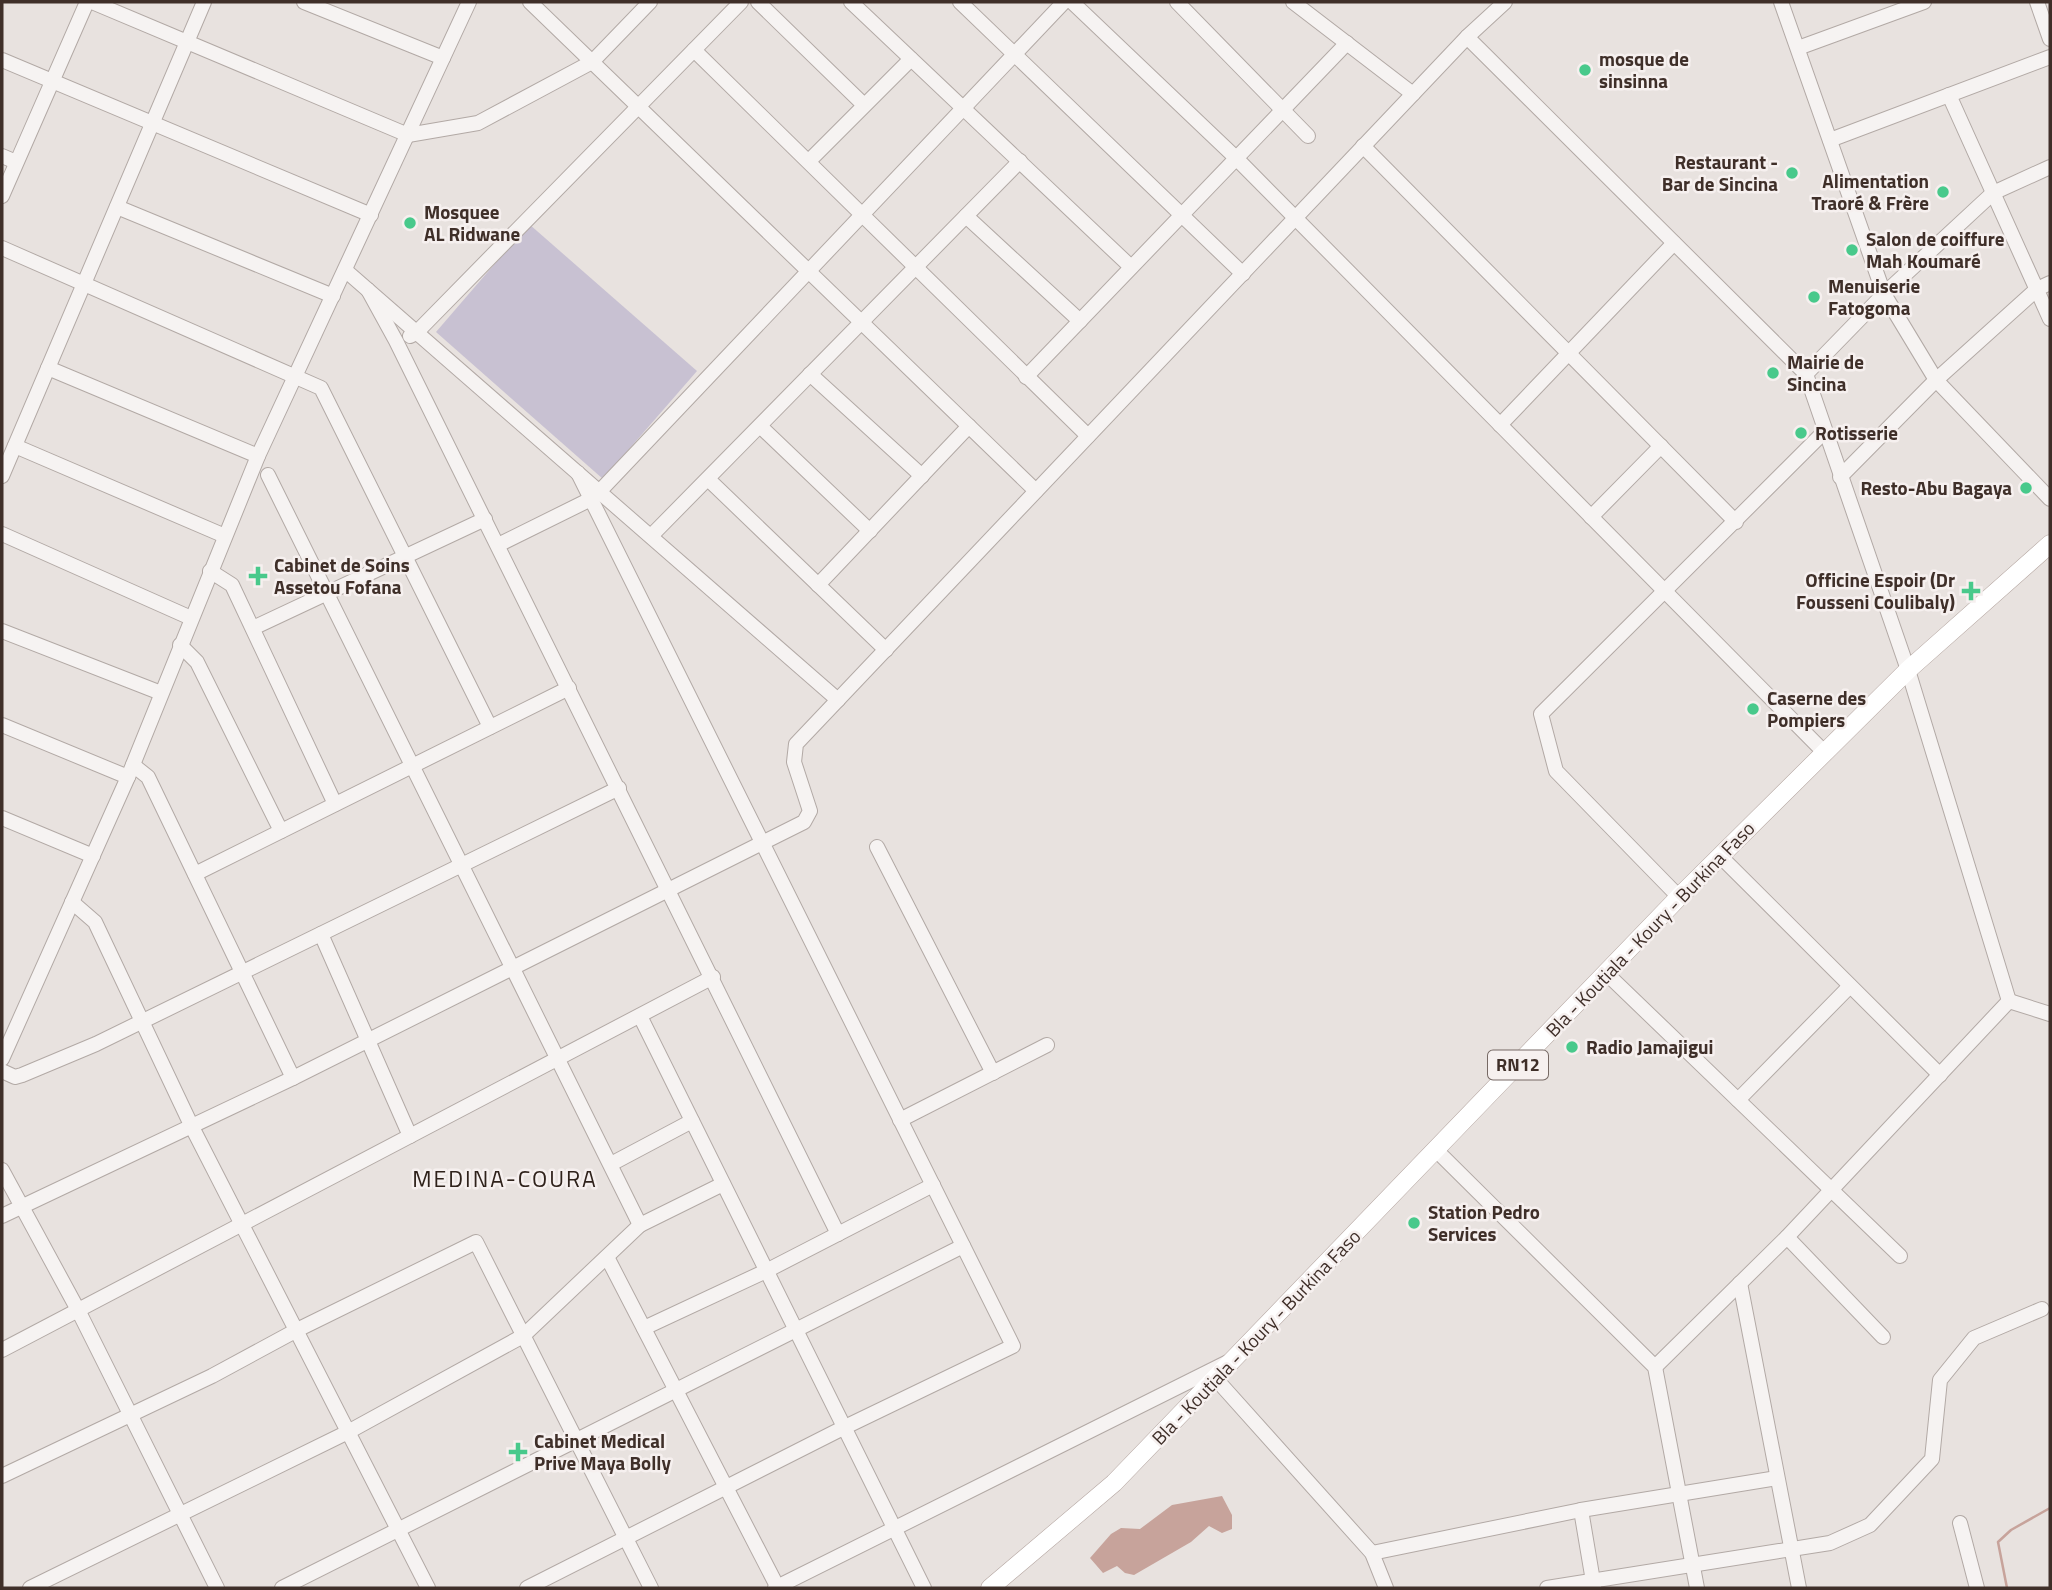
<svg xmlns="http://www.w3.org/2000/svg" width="2052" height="1590" viewBox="0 0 2052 1590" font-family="'Titillium Web',sans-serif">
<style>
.green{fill:#c8c1d2}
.water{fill:#c7a39b}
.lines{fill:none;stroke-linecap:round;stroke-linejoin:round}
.stream{stroke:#c7a39b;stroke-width:2.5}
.minor-casing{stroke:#b2a9a5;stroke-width:16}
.major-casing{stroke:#b3a49f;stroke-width:19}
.minor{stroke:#f6f3f2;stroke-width:14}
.major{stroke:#fff;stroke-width:18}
.poi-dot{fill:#48c98b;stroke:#f6f0ef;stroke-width:2.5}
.labels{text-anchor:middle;stroke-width:5;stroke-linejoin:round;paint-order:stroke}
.shield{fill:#f6f0ef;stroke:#766964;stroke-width:2}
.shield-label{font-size:18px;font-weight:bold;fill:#3f2f29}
.poi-label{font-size:19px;font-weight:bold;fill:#3f2f29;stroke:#f6f0ef;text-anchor:start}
.street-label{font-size:19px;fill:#3f2f29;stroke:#f6f0ef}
.quarter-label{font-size:23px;letter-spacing:2px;fill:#2f221b;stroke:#f6f0ef}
</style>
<rect width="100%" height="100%" fill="#e8e2df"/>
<polygon class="green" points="529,224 697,371 603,479 436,332"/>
<polygon class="water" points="1222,1496 1232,1515 1232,1529 1222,1533 1209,1526 1191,1542 1134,1575 1125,1573 1117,1566 1103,1573 1090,1558 1111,1534 1121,1528 1140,1529 1172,1505"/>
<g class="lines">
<polyline class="stream" points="2007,1588 1998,1542 2011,1530 2050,1508"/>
<defs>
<g id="minor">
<polyline points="92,2 408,135 478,123 592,62 650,2"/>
<polyline points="304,2 443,58"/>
<polyline points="530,2 1036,491"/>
<polyline points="758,2 864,105"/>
<polyline points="851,2 1131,267"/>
<polyline points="960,2 1243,274"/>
<polyline points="1072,2 1235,157 1825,753"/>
<polyline points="1177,2 1308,136"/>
<polyline points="1293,2 1413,94"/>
<polyline points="1781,2 1884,294 1936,380 2050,499"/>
<polyline points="2037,2 2050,39"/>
<polyline points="1467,37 1806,374 1908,670 2009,1001"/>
<polyline points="1798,48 1924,2"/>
<polyline points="694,50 1088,436"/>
<polyline points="2,60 371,215"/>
<polyline points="1949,95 2050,319"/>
<polyline points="1830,140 2050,57"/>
<polyline points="1363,146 1736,522"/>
<polyline points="2,156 16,162"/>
<polyline points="809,161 911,59"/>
<polyline points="2,196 87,2"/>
<polyline points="117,207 333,296"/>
<polyline points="966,216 1080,321"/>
<polyline points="2,248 321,388 490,727"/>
<polyline points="345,270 838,700"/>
<polyline points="368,290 396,341 838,1234"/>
<polyline points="410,336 416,333 741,2"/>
<polyline points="48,368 258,456"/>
<polyline points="810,374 922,476"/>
<polyline points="1806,374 1884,294 1993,193 2050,167"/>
<polyline points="1026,377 1347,43"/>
<polyline points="1500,425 1674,243"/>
<polyline points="760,426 870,531"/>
<polyline points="15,446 225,536"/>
<polyline points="268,475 640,1225 723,1184"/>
<polyline points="2,476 204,2"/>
<polyline points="1840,477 1936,380 2037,289 2050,283"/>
<polyline points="708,479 886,650"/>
<polyline points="1591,517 1661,446"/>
<polyline points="2,534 191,618"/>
<polyline points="651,536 1020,161"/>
<polyline points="498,545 591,499 599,492 1064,2"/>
<polyline points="210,571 232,585 335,804"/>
<polyline points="818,585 969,426"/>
<polyline points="253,628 485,519"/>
<polyline points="2,631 161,693"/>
<polyline points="180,645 197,662 281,831"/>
<polyline points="2,725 128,777"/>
<polyline points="133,765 148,777 293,1078"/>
<polyline points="2,818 93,856"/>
<polyline points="877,847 993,1073"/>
<polyline points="1720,856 1940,1075"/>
<polyline points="195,874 569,688"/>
<polyline points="1679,897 1556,771 1541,714 1825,431"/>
<polyline points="72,902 95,922 192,1127 428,1588"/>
<polyline points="321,934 410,1136"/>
<polyline points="1606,973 1900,1256"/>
<polyline points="2009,1001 2050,1014"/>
<polyline points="640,1016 924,1588"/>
<polyline points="2,1059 128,777 258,456 469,2"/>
<polyline points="2,1071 15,1077 22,1075 96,1044 619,788"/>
<polyline points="1738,1100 1850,986"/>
<polyline points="900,1120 1047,1045"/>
<polyline points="1436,1150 1655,1367 1697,1588"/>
<polyline points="611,1164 692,1121"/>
<polyline points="2,1170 78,1310 217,1588"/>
<polyline points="2,1216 293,1078 804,822 810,811 794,762 796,744 1467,37 1505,2"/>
<polyline points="1787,1237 1883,1337"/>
<polyline points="607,1257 778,1588"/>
<polyline points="1740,1283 1799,1588"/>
<polyline points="644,1328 766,1271 933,1185"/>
<polyline points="2,1350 713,977"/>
<polyline points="1655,1367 1787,1237 2009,1001"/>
<polyline points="1216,1379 1372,1553 1386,1588"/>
<polyline points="2,1476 212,1376 297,1330 476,1242 651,1588"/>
<polyline points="1581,1510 1594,1587"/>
<polyline points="1960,1523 1977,1588"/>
<polyline points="1372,1553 1581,1510 1777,1478"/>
<polyline points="30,1588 348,1432 523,1336 640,1225"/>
<polyline points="282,1588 963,1246"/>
<polyline points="527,1588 843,1428 1013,1346 578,473"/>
<polyline points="775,1588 1228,1362"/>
<polyline points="1547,1588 1830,1543 1870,1525 1932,1459 1940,1380 1974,1338 2042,1309"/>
</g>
<polyline id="major" points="990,1588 1114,1483 1679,897 1908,670 2050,544"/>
</defs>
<use href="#minor" class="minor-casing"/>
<use href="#major" class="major-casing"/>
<use href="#minor" class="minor"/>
<use href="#major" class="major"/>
</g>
<g class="poi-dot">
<circle cx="1585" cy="70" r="7"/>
<circle cx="1792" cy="173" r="7"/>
<circle cx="1943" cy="192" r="7"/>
<circle cx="410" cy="223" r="7"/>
<circle cx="1852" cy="250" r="7"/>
<circle cx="1814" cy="297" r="7"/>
<circle cx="1773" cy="373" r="7"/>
<circle cx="1801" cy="433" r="7"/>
<circle cx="2026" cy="488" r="7"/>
<path d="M254.5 565.5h7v7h7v7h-7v7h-7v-7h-7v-7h7z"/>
<path d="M1967.5 580.5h7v7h7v7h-7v7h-7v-7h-7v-7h7z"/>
<circle cx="1753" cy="709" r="7"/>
<circle cx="1572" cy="1047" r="7"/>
<circle cx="1414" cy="1223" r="7"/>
<path d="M514.5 1441.5h7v7h7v7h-7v7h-7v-7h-7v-7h7z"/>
</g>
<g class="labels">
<rect class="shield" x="1488" y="1050.5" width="60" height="29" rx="5"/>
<g class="shield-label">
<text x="1518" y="1071">RN12</text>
</g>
<g class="poi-label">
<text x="1599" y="66">mosque de<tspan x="1599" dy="22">sinsinna</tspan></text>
<text x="1778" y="169" text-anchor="end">Restaurant -<tspan x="1778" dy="22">Bar de Sincina</tspan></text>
<text x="1929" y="188" text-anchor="end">Alimentation<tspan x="1929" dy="22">Traoré &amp; Frère</tspan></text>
<text x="424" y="219">Mosquee<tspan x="424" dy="22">AL Ridwane</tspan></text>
<text x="1866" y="246">Salon de coiffure<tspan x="1866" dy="22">Mah Koumaré</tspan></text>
<text x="1828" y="293">Menuiserie<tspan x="1828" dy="22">Fatogoma</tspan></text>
<text x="1787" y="369">Mairie de<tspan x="1787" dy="22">Sincina</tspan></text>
<text x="1815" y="440">Rotisserie</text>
<text x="2012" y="495" text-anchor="end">Resto-Abu Bagaya</text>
<text x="274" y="572">Cabinet de Soins<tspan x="274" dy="22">Assetou Fofana</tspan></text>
<text x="1955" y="587" text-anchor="end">Officine Espoir (Dr<tspan x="1955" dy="22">Fousseni Coulibaly)</tspan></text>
<text x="1767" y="705">Caserne des<tspan x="1767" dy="22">Pompiers</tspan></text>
<text x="1586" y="1054">Radio Jamajigui</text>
<text x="1428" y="1219">Station Pedro<tspan x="1428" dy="22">Services</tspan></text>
<text x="534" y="1448">Cabinet Medical<tspan x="534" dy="22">Prive Maya Bolly</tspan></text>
</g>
<g class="street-label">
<text transform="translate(1650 929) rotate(-46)" y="7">Bla - Koutiala - Koury - Burkina Faso</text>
<text transform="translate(1256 1337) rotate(-46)" y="7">Bla - Koutiala - Koury - Burkina Faso</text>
</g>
<g class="quarter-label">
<text x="505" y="1187">MEDINA-COURA</text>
</g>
</g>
<rect width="2052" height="1590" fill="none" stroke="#3f2f29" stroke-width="7"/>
</svg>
